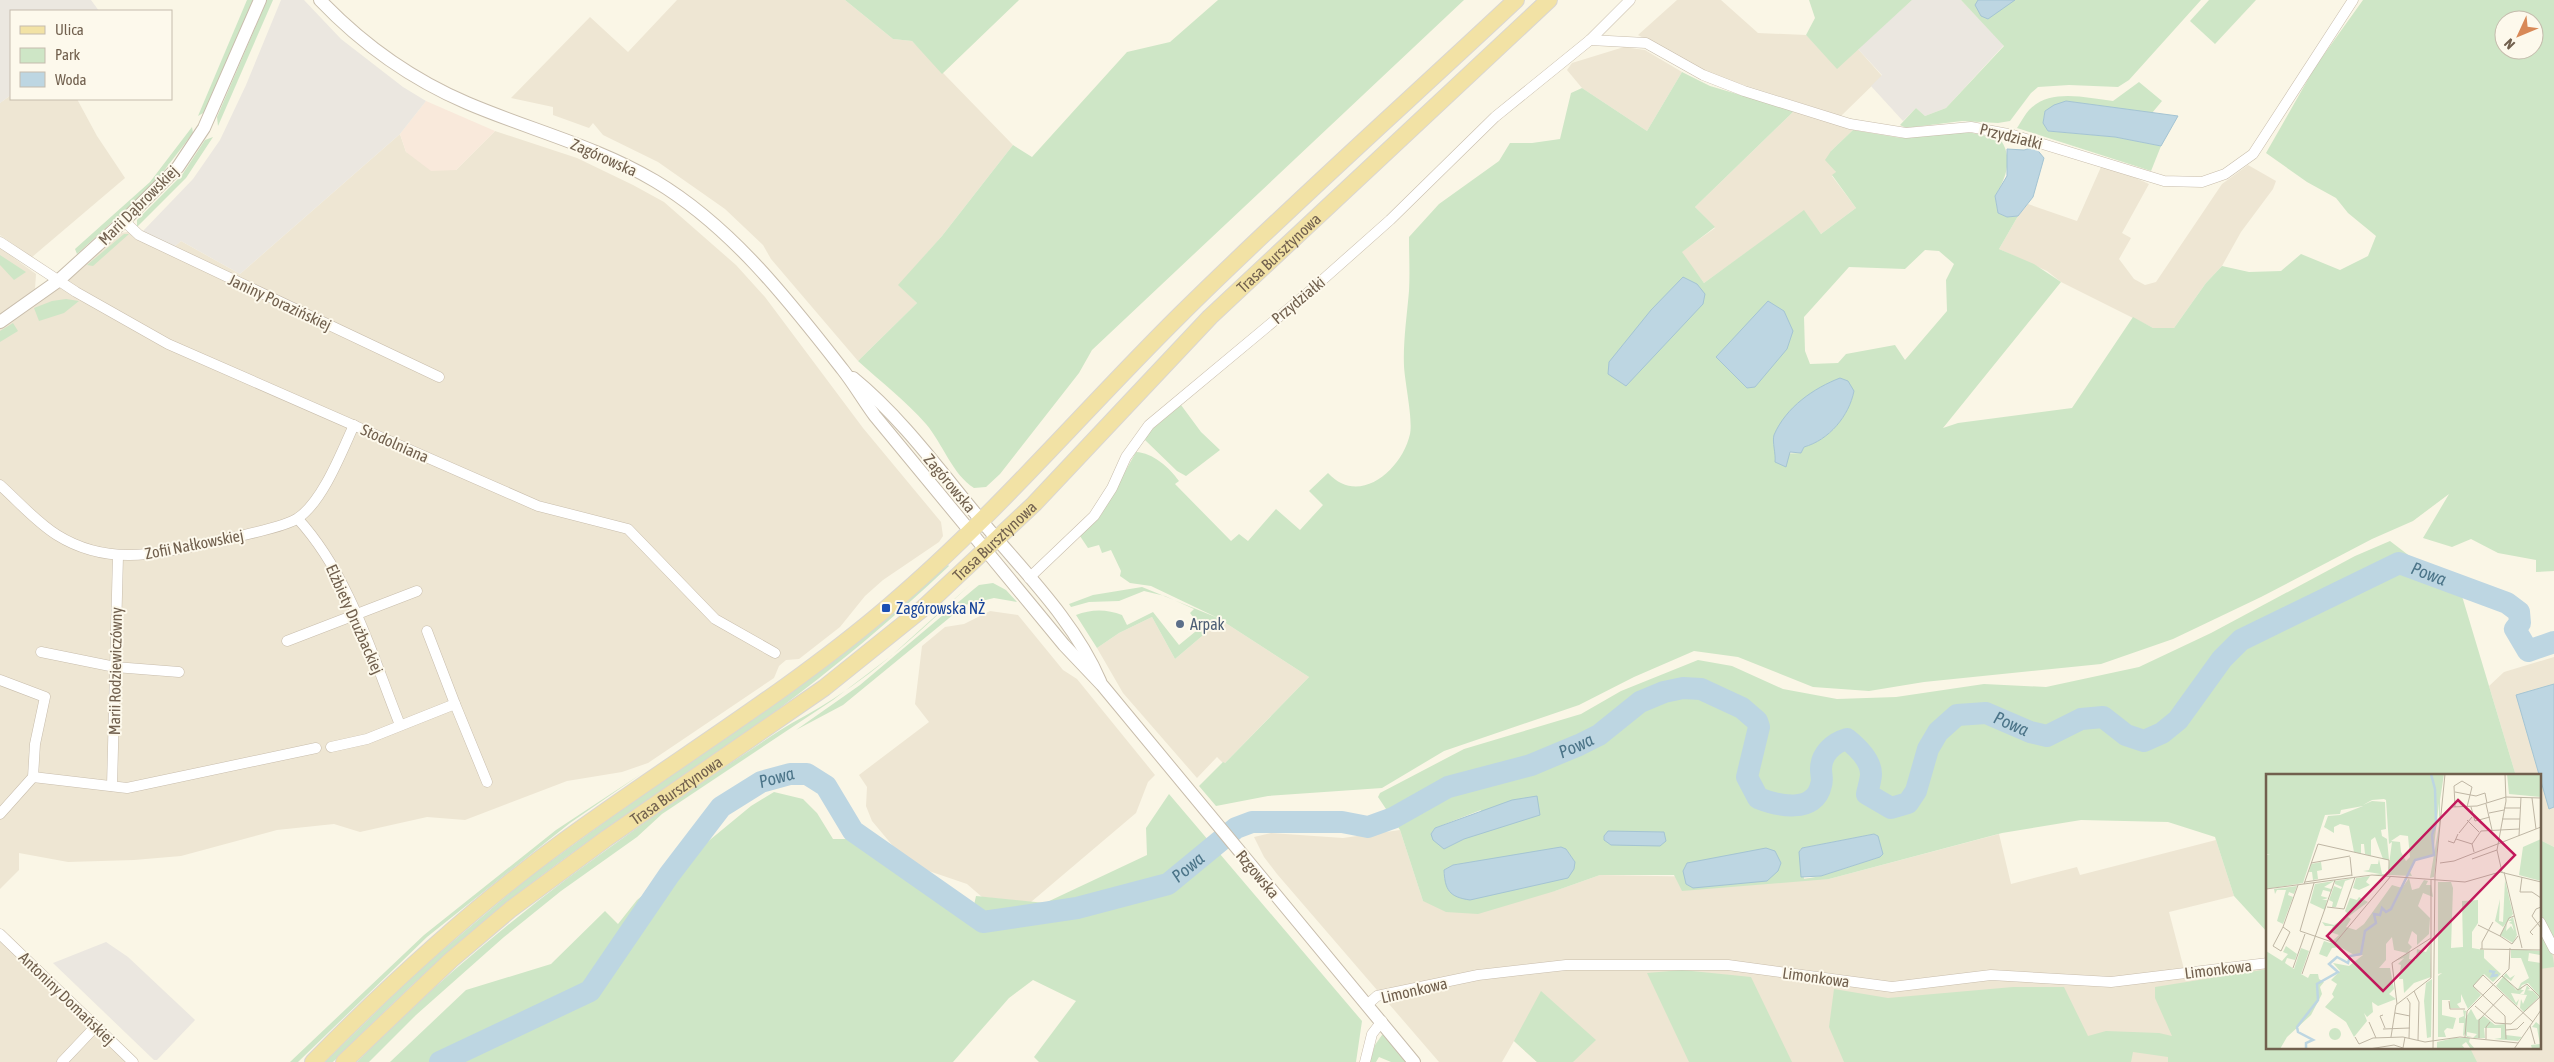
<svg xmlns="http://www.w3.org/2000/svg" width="2554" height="1062" viewBox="0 0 2554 1062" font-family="'Asap Condensed',sans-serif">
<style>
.residential{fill:#eee6d3}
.commercial{fill:#f9e9db}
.industrial{fill:#ebe7e0}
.green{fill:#cee6c6;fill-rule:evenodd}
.water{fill:#bdd6e2;stroke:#a4c4d3}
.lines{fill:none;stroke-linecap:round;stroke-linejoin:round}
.river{stroke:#bdd6e2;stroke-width:22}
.minor-casing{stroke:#c8bdac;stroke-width:11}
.tertiary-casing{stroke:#c8bdac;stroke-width:14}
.primary-casing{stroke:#dad6d1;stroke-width:18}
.minor{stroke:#fff;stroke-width:10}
.tertiary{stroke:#fff;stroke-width:12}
.primary{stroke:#f2e2a5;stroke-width:16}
.transit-dot{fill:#1a4fb4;stroke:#fdf9ec;stroke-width:2}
.service-dot{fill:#5c6f8a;stroke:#fdf9ec;stroke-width:2}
.labels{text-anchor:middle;stroke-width:4;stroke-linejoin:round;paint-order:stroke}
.street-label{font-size:16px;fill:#71604e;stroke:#fdf9ec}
.transit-label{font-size:16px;fill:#164399;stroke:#fdf9ec;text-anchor:start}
.service-label{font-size:16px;fill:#4e5e75;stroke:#fdf9ec;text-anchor:start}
.water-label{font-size:18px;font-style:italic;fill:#4c7589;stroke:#fdf9ec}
.inset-river{fill:none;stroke:#bdd6e2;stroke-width:2.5}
.inset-road{fill:none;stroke:#bfb6a4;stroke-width:1}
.view{fill:#c2185b;fill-opacity:0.15;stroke:#c2185b;stroke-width:2.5}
.inset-edge{fill:none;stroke:#71604e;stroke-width:2.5}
</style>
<rect width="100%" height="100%" fill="#faf6e6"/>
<g class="residential">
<polygon points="677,0 845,0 893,39 912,41 1013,145 942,236 899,285 917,303 858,361 771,259 763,245 725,209 658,162 603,135 593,123 589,128 553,115 553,107 511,98 590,17 628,52"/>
<polygon points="1677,0 1721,0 1758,33 1806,35 1837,68 1858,49 1882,76 1841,116 1713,75 1638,35"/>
<polygon points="1624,47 1645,50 1682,72 1647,131 1582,88 1567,70 1572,63"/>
<polygon points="11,95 11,99 77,99 97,136 125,178 32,257 0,235 0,103"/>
<polygon points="1794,111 1853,130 1831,151 1836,173 1832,176 1856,208 1821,234 1804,211 1704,283 1681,252 1715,228 1695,207"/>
<polygon points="495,131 577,158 633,185 664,202 736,265 765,297 863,428 941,522 943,536 939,542 883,580 865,596 840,627 799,659 786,660 779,666 774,678 648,763 622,772 567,781 465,820 427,817 360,832 334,824 277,830 181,856 134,860 68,862 19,853 19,870 0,889 0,324 77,269 121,233 140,230 174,247 181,241 240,274 400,134 406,152 456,170"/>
<polygon points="2248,165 2276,181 2273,189 2241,232 2222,266 2206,283 2174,328 2153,328 2061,282 2047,271 1999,249 2018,216 2028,204 2077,221 2101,167 2127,174 2149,184 2122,233 2131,238 2119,259 2134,279 2145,285 2156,282 2222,184"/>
<polygon points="0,248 36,274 35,289 0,316"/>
<polygon points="990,611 1018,615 1063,670 1077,679 1155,775 1148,782 1136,813 1031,902 982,897 967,884 920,868 903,858 872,821 866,806 867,787 859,775 929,722 915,704 922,646 945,627 964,624"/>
<polygon points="1152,617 1175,659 1221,620 1309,677 1224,764 1217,757 1197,778 1123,693 1097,648 1119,633"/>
<polygon points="2554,657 2554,847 2540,840 2540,776 2516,776 2489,686 2504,672"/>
<polygon points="1400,830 1423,901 1555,891 1600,875 1829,879 1999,834 2011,884 2077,867 2080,875 2216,840 2234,896 2169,912 2184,969 2268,958 2268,1048 2540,1048 2540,917 2554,941 2554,1062 1537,1062 1514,1041 1502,1062 1439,1062 1277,874 1264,857 1254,837 1271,833 1343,838"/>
<polygon points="0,941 127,1062 0,1062"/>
</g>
<polygon class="commercial" points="426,101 495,131 456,170 431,171 406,152 400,134"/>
<g class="industrial">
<polygon points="0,0 91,0 99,11 11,11 11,95 0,103"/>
<polygon points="281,0 304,0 341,39 403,87 426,101 400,134 240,274 181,241 174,247 143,231 193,179 220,140 246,85"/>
<polygon points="1912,0 1961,0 2004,45 1946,108 1925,116 1916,108 1903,121 1871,86 1882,75 1858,49"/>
<polygon points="106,942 128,957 195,1020 157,1060 154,1060 53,963"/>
</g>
<g class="green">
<polygon points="247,0 253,0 205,112 198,116"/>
<polygon points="267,0 273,0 218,126 217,117"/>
<polygon points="845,0 1019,0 942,74 912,41 893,39"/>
<path d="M1218 0H1464L1092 350 1079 373 1000 474 986 487 974 488C952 474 943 444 926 424 906 401 881 382 858 361L917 303 898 285 942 236 1013 145 1032 157 1127 52 1170 42Z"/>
<polygon points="1809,0 1912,0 1837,69 1806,35 1815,18"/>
<polygon points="1961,0 2201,0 2129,80 2118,87 2069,85 2038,87 2031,93 2010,121 1998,123 1962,121 1906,128 1900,125 1916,108 1925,116 1946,108 2004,46"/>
<polygon points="2209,0 2256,0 2215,44 2190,21"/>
<path d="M2363 0H2554V571L2536 572V560L2498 553 2471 539 2452 547 2423 538 2449 494 2413 521 2372 539 2261 597 2173 639 2101 664 1924 682 1869 691 1813 687 1738 657 1694 651 1634 677 1579 705 1444 751 1382 788 1268 796 1216 806 1199 786 1223 762 1225 763 1309 677 1221 620 1175 659 1152 617 1119 633 1097 648 1076 615C1091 609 1107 609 1122 615L1127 625 1153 612 1179 645 1201 627 1190 613 1194 609 1165 596 1144 591 1119 601 1089 602 1071 607 1069 604 1093 595 1142 587 1218 618 1151 586 1130 583 1120 576 1121 571 1111 550 1102 553 1099 545 1088 548 1080 536 1101 515 1136 452C1153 453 1169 467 1179 481L1175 484 1231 541 1239 534 1248 541 1276 509 1300 530 1323 505 1309 491 1328 473C1359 507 1402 470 1410 434 1413 419 1405 384 1404 366 1403 341 1407 315 1409 291 1410 273 1409 255 1409 237L1439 204 1499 161 1510 143H1532L1560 139 1571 93 1582 88 1647 131 1682 72 1710 86 1794 111 1695 207 1715 227 1682 252 1704 283 1804 210 1821 234 1856 208 1832 175 1836 172 1825 160 1831 151 1853 130 1901 138 1963 131 2000 139C2014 158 2006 178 1995 196L1998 213 2007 217 2018 216 1999 249 2034 264 2061 282 1943 428 1958 423 2072 408 2133 317 2153 328H2174L2206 283 2222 266 2249 272 2281 271 2301 254 2340 270 2368 256 2376 236 2348 213 2336 198 2307 182 2266 153 2315 67ZM2504 20H2534V50H2504ZM1925 250 1939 251 1954 264 1946 280 1947 311 1905 360 1895 345 1846 354 1838 363 1810 364 1805 351 1804 317 1849 267 1905 269ZM1854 391C1849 416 1829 440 1804 447L1801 453 1776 454 1774 436Z"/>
<path d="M2139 82 2162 101 2152 113 2066 101 2045 111 2043 122 2048 131 2115 137 2161 146 2151 171 2017 128C2021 122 2025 114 2030 109 2051 88 2087 98 2113 101Z"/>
<polygon points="192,127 193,133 153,185 77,254 75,249 150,182"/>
<polygon points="213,137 186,178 137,227 137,220 182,175 205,140"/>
<polygon points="124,234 129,234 93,266 87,265"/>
<polygon points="0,255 26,272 14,280 0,265"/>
<polygon points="66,299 79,301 64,313 39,321 34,308 52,301"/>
<polygon points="13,323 18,331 0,342 0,331"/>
<polygon points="1181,405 1201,432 1220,450 1186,476 1177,471 1145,440 1149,432"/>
<path d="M2390 541 2462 596 2516 776H2268V933L2234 896 2215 837 2168 822 2081 820 2002 833 1829 879 1682 891 1674 875H1600L1555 891 1478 914 1446 912 1423 901 1400 830 1378 797 1380 793 1464 749 1581 714 1621 691 1698 660 1732 666 1783 689 1837 699 1896 697 1984 684 2046 687 2139 667 2211 633 2355 556ZM1481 810 1464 839 1444 849 1431 834 1435 828ZM1874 834 1877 858 1821 876 1804 879 1800 850 1802 848ZM1566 849 1575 862 1444 879V870L1453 865Z"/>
<path d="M948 565 949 566C894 618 833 669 772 714 695 771 613 821 537 879 464 934 398 997 333 1062H325L418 971 529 877 624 808 803 684Z"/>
<polygon points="993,583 1006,590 1017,602 994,598 965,605 843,705 796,730 860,685 974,589 979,585"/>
<path d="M971 584 891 656 833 700 662 814 637 837 561 891 504 937 416 1015 369 1062H357C440 977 533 901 630 833 678 798 729 764 779 731 796 720 815 711 833 699 883 667 928 624 971 584Z"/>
<polygon points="641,774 570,823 427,937 298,1062 290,1062 424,935 556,830"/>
<polygon points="774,792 803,799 817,813 833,839 848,839 898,870 970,923 976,896 1045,903 1147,855 1146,828 1169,794 1362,1021 1356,1062 1039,1062 1034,1057 1076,1001 1033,980 1009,998 953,1062 390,1062 466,990 551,964 605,911 618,924 637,900 751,806"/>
<polygon points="2540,840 2554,847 2554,941 2540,917"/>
<path d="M2540 935C2550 942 2554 957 2554 967L2540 969Z"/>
<polygon points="2268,969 2268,1048 2470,1048 2477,1062 2168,1062 2168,1057 2133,1052 2131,1062 1844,1062 1829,1027 1834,989 1888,998 2013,987 2064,987 2088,1036 2106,1031 2159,1033 2172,1036 2155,998 2155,987"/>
<polygon points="1682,970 1751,977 1792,1062 1689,1062 1647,973"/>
<polygon points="1541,991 1596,1040 1573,1062 1537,1062 1514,1041"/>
<polygon points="1382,1035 1384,1035 1407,1062 1391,1062 1379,1057 1376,1062 1370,1062 1375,1045"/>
</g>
<g class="water">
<polygon points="1978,0 2015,0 1988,19 1981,16 1975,5"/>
<polygon points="2066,101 2178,116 2161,146 2115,137 2048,131 2043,123 2045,111 2054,105"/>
<polygon points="2035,147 2044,158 2033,197 2018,216 2007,217 1998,213 1995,196 2007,176 2007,149 2024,150"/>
<polygon points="1683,277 1697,284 1705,294 1703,304 1626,386 1608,374 1609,362 1651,310"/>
<polygon points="1768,301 1784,311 1793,331 1787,349 1755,387 1747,388 1716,357"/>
<path d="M1840 378 1848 381 1854 391C1849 416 1829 440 1804 447L1801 453 1790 452 1786 467 1775 462C1776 454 1772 442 1774 435 1786 407 1814 388 1840 378Z"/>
<polygon points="2554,684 2554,807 2549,809 2516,695"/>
<polygon points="1537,796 1540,815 1464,839 1444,849 1433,840 1431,834 1435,828 1512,800"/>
<polygon points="1608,831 1664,832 1666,841 1660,846 1611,845 1604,840 1604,836"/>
<polygon points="1874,834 1878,836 1883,854 1880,857 1821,876 1801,877 1799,852 1802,848"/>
<path d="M1561 847 1566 849 1575 862 1574 869 1568 878 1470 900C1449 897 1445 890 1444 870L1453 865Z"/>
<polygon points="1766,848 1775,851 1781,863 1778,871 1767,881 1693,888 1686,884 1683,871 1687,863"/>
</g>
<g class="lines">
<path class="river" id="s1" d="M440 1062 590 991 669 875 721 807 761 782 790 774H807L826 786 853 831 983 922 1077 908 1168 884 1236 828 1252 822H1342L1368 827 1393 818 1448 787 1531 765 1579 745 1599 735 1640 702 1664 692 1683 688 1701 689 1742 708 1757 721 1759 727 1747 777 1758 798C1778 806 1815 814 1821 785 1823 780 1821 775 1821 769 1821 754 1833 743 1847 739 1857 747 1871 760 1871 774 1871 780 1868 788 1867 794L1891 808 1908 803 1916 791 1928 749 1938 732 1957 715 1986 713 2030 732 2047 736 2081 719 2103 717 2126 735 2144 741 2162 733 2178 720 2222 659 2241 640 2399 563 2507 603 2519 612 2520 623 2515 629 2528 651 2554 642"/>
<defs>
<g id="minor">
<polyline points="1590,40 1646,43 1703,75 1744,91 1850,124 1906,133 1971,127 2013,135 2164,181 2202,182 2225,174 2253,154 2353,0"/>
<polyline points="124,221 139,235 439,377"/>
<polyline points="0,242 76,292 168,344 538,506 628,529 715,619 775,653"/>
<path d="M0 485C18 501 36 522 57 535 110 568 161 553 218 541 235 537 286 527 298 518 323 501 342 451 354 425"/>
<path d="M298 519C350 576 372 655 400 725"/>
<polyline points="1029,578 1094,516 1112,488 1126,457 1149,425 1310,291 1390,220 1495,117 1590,40 1630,0"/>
<polyline points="427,631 455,704"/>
<polyline points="287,641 417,591"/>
<polyline points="41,652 115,667 179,672"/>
<polyline points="0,680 45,697 35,744 33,777 0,814"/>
<polyline points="331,747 367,739 455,704 487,782"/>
<polyline points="33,777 127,788 316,748"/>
<polyline points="112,786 118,556"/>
<polyline points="2540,922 2554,949"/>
<polyline points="0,934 133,1062"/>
<polyline points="1367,1005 1377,996 1478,975 1566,965 1728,965 1892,987 1991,975 2111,982 2268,963"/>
<polyline points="62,1062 96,1026"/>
<polyline points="1365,1062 1372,1034 1382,1021"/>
</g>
<g id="tertiary">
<path d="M320 0C362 44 411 79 467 103 530 130 596 146 655 181 732 227 789 301 843 370 854 384 864 401 875 416L1064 645 1102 685 1414 1062"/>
<polyline points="0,322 58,281 124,221 178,167 204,128 260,0"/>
<path d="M853 378C902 418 940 471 980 519 1022 570 1074 620 1100 681"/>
</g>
<g id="primary">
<path d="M313 1062C391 983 472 908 561 843 670 763 786 694 889 606 994 517 1082 412 1180 315 1289 207 1404 105 1516 0"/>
<path id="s2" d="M344 1062 451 960 511 909 607 838 824 688 921 610 1034 504 1210 317 1549 0"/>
</g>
</defs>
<use href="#minor" class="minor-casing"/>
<use href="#tertiary" class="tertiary-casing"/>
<use href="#primary" class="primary-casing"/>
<use href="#minor" class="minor"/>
<use href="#tertiary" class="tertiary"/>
<use href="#primary" class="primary"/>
</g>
<rect class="transit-dot" x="881" y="603" width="10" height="10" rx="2.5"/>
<circle class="service-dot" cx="1180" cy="624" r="5"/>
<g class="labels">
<g class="street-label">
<text transform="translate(2011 136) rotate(14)" y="6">Przydziałki</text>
<text transform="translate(604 157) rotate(24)" y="6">Zagórowska</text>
<text transform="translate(138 205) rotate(-45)" y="6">Marii Dąbrowskiej</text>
<text dy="6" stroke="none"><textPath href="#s2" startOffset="1240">Trasa Bursztynowa</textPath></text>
<text transform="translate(1298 300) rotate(-40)" y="6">Przydziałki</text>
<text transform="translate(280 302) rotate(25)" y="6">Janiny Porazińskiej</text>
<text transform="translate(395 443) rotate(24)" y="6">Stodolniana</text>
<text transform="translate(950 483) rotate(50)" y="6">Zagórowska</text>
<text dy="6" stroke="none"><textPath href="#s2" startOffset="835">Trasa Bursztynowa</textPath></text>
<text transform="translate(194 544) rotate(-11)" y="6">Zofii Nałkowskiej</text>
<text transform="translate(355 619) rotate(66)" y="6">Elżbiety Drużbackiej</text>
<text transform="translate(115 671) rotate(-89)" y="6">Marii Rodziewiczówny</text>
<text dy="6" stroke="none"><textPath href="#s2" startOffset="430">Trasa Bursztynowa</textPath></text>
<text transform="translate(1258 874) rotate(50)" y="6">Rzgowska</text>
<text transform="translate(2218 969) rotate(-7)" y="6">Limonkowa</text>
<text transform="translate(1816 977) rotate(8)" y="6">Limonkowa</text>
<text transform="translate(1414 990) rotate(-13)" y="6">Limonkowa</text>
<text transform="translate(67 998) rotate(44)" y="6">Antoniny Domańskiej</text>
</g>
<g class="transit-label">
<text x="896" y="614">Zagórowska NŻ</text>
</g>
<g class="service-label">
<text x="1190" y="630">Arpak</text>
</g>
<g class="water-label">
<text dy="6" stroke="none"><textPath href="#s1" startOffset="2541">Powa</textPath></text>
<text dy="6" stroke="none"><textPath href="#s1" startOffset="2045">Powa</textPath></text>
<text dy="6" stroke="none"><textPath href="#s1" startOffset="1355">Powa</textPath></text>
<text dy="6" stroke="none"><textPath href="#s1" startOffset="455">Powa</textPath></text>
<text dy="6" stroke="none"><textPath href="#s1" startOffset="935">Powa</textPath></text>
</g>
</g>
<g transform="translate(2266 774)">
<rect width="275" height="275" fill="#faf6e6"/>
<path d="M0 0H178L174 26V51L168 103 164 104 173 51V29L167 81 150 85 144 98 146 102 124 101 122 98 126 68 123 70 120 26 118 25 106 26 97 31 106 27 119 28 120 55 115 56 116 62 121 65 123 86 117 85 109 63 105 66V82L99 80 98 70H95V80L88 78 83 52 74 50 68 53V59L58 53 62 42 74 41 97 32 75 36 74 40 59 41 37 109 0 115V81L4 80H0ZM134 61 142 62 144 83 140 87 135 78 134 68 125 67ZM241 0H275V23L243 20ZM275 65V107L253 101 257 73ZM113 85 116 100H121L119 96 123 101H107L114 100 97 97 103 96 105 90H112ZM55 88 56 96 51 97 52 105 47 106 46 98H43L45 90ZM104 102 100 108 104 111 93 116 87 114 90 104ZM88 104 79 107 70 133H66L67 128 63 126 68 112 75 115 76 113 69 110V107ZM143 104 146 116 153 114 158 106 162 107 160 111H165L167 123 157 119 152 132 164 144 163 160 151 171V161L146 157 142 169 146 173 141 179 144 176 143 185 150 186 151 175 160 178 164 170 165 203 148 209 138 219 137 205H133L135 191 132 190 138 184 129 187 141 179 128 176 126 163 120 170V186L113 194H124L128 215 123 220 130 225 112 232 106 228 107 238 101 243 98 239 101 247 88 263 80 248 59 233 68 223 66 220 71 210 65 206 74 197 67 189 83 192 97 181 90 182 74 173 66 174 61 183 53 180 58 167 64 169 73 161 64 158 67 152H59L56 148 68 151 83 141 79 137 84 124 91 126 93 123 102 128 82 143 85 145 70 169 80 153 90 156 98 150 126 111 136 114ZM239 106 247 140 237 153 229 147 234 125 233 147 237 148ZM68 107 58 113 65 115V118L57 116 55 122 62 124 56 126H61L59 136 44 129 49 110ZM172 108H185L187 114 185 174 197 173 196 127 212 126V149L206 158V174L218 176V184L235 200 227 208 218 200 207 212 215 221 202 235 195 220V228L191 230 194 234H184V226H176V241L190 244 187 255 181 254 178 257 180 263H172V202L176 199 172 200ZM31 112 28 120 23 118 22 121 27 123 17 150 11 147 20 116H11L9 120 8 115ZM247 143 251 161 247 169 234 161 241 149 240 157 245 152 248 157 246 150 243 149 246 147H242ZM20 172 31 180 29 186 21 184 19 189 28 195 35 174 43 177 35 200 42 204 44 200H52L53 205 58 208 54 213 56 220 45 241 21 263 14 275H0V177L16 187 22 180 17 178ZM245 175 275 177 274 181 263 179 262 187 275 189V224L262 209 256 211 253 216 257 212 255 216H258L254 220H258L261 211 264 215 261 216 267 217 273 223 258 238 254 234 255 225 257 230 261 221 245 219 250 229 253 225 251 232 230 212 240 199 244 204 249 201 245 207 238 202 251 217 249 213 252 215 255 209 263 204 255 184H245ZM166 205 165 263 161 264 158 227 160 209ZM205 235 211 246 218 242 229 251 239 250 240 261 256 263 252 267 228 265 235 264V254H218L219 264H207L211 260 201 258V262L206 263H201L199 260 197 262 198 249H193V244L198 242 197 236 200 237 199 245ZM270 248 275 252V275H266L265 271 274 270 271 254 266 253ZM63 260a6 6 0 1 1 12 0a6 6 0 1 1-12 0ZM188 264H204L203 268 209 275H205L200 268 196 271 199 275H171V268Z" fill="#cee6c6" fill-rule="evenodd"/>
<path class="inset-river" d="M223 197 228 198 226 202 232 201M40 275V269L47 266 32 258 31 253 52 226 51 210 72 198 63 190 71 183 82 189 84 182 95 180 99 157 110 149 108 140 114 141 116 134 120 138 125 135 149 86 168 81 166 61 170 49 169 15 165 0"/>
<path class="inset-road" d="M189 18 210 22 219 19 221 29M266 24 270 55M220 30 226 56M185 33 211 32 240 23 275 24M189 33 188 12 196 7 206 13 201 33M205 33 209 47 224 43M238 34H254M223 39 238 36M236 45H254M201 46 213 58M193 59 206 43M253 62 255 23M190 65 206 70M182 67 188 69 192 60M208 78 206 70 215 57 253 55M84 83 86 102M206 85 231 76M45 89 84 82M174 89 188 87 275 53M236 98 231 76 240 27 239 0M238 98 256 174M256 103 254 118H266L275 124M39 108 86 101M48 109 34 157 69 169 125 102M38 110 52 70 123 86V101M0 115 106 101 199 108 234 98 275 108M61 133 78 135 89 103M275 133 270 135 266 142 275 154M248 142 243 144 234 162 246 170 252 162M212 151 234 162M17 153 7 172 15 177 24 158 17 153 32 111M267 161 264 158 275 146M214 175 275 176M216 175V168L227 148M27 194 39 160M36 200 69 106M236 202 252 216 261 210 274 223M148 217 153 228 152 266M141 224 144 229 143 264M183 227 184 235H199M131 230 126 189 165 164M209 232 229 249 245 250 274 223M201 237 243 195 244 174M129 239 144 242M117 241 114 242 119 254M103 248 110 264M264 252 269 270M117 255 144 254M240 256 251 255 258 248M89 263 93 270 107 264 137 263 159 268 194 263 252 269M125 263 130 231 165 204V106M199 263 201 237M213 264V246L238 220M220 265V253L224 248M240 265 239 242 207 212 217 201 267 248M103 275 128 271 137 274 139 263M167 275 169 101 179 0M248 275 275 236"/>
<path class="view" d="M192 26 249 81 117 217 61 162Z"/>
<rect width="275" height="275" class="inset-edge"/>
</g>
<rect x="10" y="10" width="162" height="90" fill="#fdf9ec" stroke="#c5bcad"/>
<rect x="20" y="26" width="25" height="8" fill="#f2e2a5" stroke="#c5bcad"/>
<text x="55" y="35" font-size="15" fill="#71604e">Ulica</text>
<rect x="20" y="48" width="25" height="15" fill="#cee6c6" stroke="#c5bcad"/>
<text x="55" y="60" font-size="15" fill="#71604e">Park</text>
<rect x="20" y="72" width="25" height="15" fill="#bdd6e2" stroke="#c5bcad"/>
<text x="55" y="85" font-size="15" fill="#71604e">Woda</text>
<g transform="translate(2519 35) rotate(226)"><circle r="24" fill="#fdf9ec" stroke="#c5bcad"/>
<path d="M0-4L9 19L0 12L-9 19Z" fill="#d88957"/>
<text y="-8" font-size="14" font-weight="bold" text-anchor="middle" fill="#71604e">N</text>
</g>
</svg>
